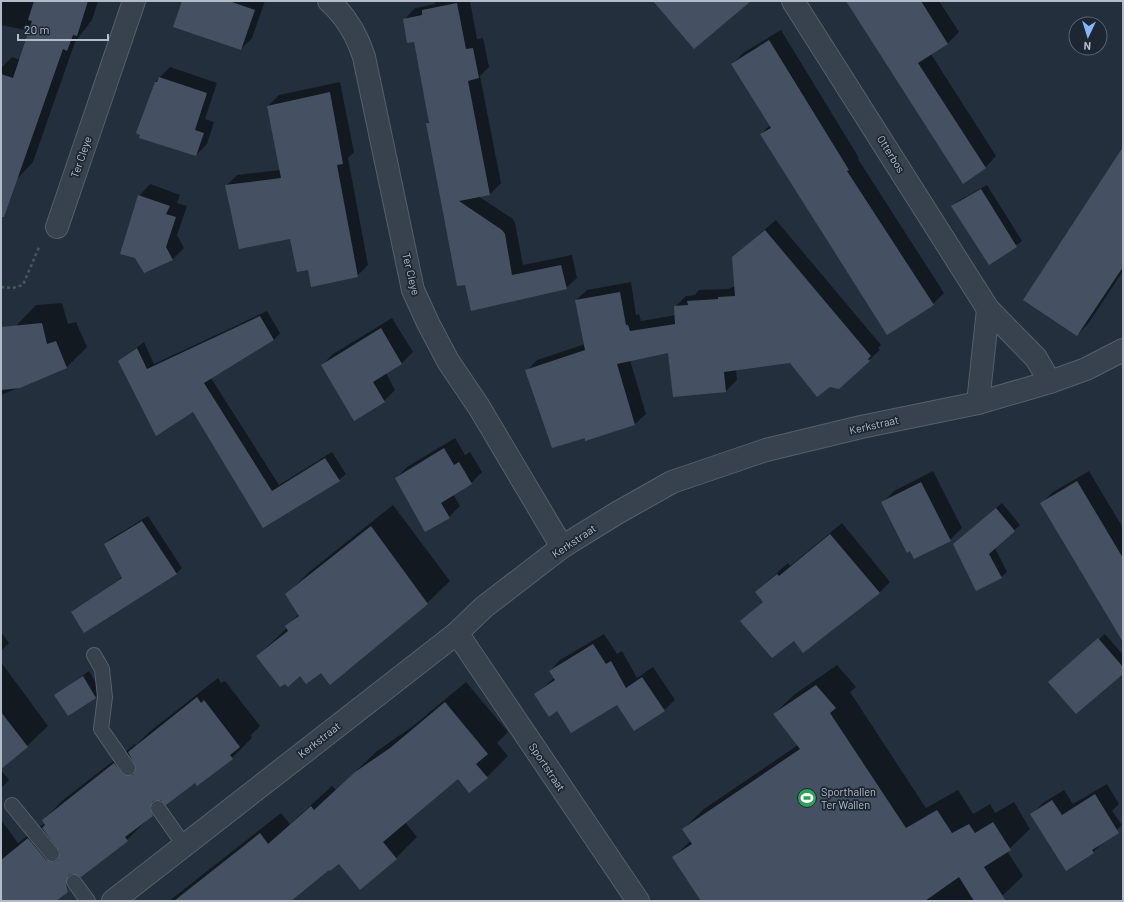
<svg xmlns="http://www.w3.org/2000/svg" width="1124" height="902" viewBox="0 0 1124 902" font-family="Barlow,sans-serif">
<style>
.shadow{fill:#0007}
.building{fill:#455162}
.lines{fill:none;stroke-linecap:round;stroke-linejoin:round}
.lane-casing{stroke:#565f6c;stroke-width:16}
.street-casing{stroke:#565f6c;stroke-width:24}
.path{stroke:#44595c;stroke-width:2.5;stroke-dasharray:3 3;stroke-linecap:butt}
.lane{stroke:#38414e;stroke-width:14}
.street{stroke:#38414e;stroke-width:22}
.labels{text-anchor:middle;stroke-width:3.5;stroke-linejoin:round;paint-order:stroke}
.street-label{font-size:11px;fill:#b4bcc9;stroke:#1d2633}
.poi-label{font-size:11px;fill:#b4bcc9;stroke:#1d2633;text-anchor:start}
</style>
<rect width="100%" height="100%" fill="#242f3e"/>
<g class="shadow">
<polygon points="1,1 98,1 92,20 75,42 33,162 18,178 1,172 1,68 12,57 20,60 29,31 1,25"/>
<polygon points="183,1 265,1 252,38 241,49"/>
<polygon points="433,1 470,1 477,39 483,38 489,67 480,76 501,183 490,194 478,196 513,219 515,223 523,265 572,255 577,278 566,288 472,309 427,124 429,121 414,41 405,19 415,8 436,4"/>
<polygon points="847,1 939,1 959,32 948,43 931,54 996,156 985,168"/>
<polygon points="781,30 859,158 858,159 944,293 933,304 761,134 770,125 732,64 743,53"/>
<polygon points="170,67 217,83 205,119 214,122 207,144 196,155 155,82"/>
<polygon points="340,82 354,152 348,158 368,265 357,276 309,269 291,238 226,186 237,175 280,170 268,106 279,95"/>
<polygon points="1123,154 1123,271 1088,324 1077,335"/>
<polygon points="150,184 180,195 177,203 187,206 177,235 184,248 173,259 144,272 139,196"/>
<polygon points="987,185 1022,241 989,264 953,206 958,201"/>
<polygon points="776,220 881,345 878,348 880,350 869,360 790,362 736,370 737,380 726,391 669,352 630,360 646,414 635,424 586,439 527,371 537,360 585,344 576,300 587,290 631,282 636,315 639,314 641,321 676,315 675,307 686,296 695,295 699,290 728,289 736,286 733,257"/>
<polygon points="62,303 68,324 76,322 87,347 66,368 1,395 1,332 16,326 36,305"/>
<polygon points="267,311 280,333 274,340 211,378 279,485 332,452 346,474 339,480 264,526 194,410 119,361 144,342 154,364"/>
<polygon points="392,318 413,352 401,364 386,373 395,390 384,401 322,365 333,354"/>
<polygon points="455,438 465,455 470,452 482,472 471,483 453,494 460,506 449,517 396,478 407,467"/>
<polygon points="933,471 962,528 950,540 882,503 894,491"/>
<polygon points="1089,471 1123,528 1123,635 1042,503 1053,492"/>
<polygon points="1002,503 1020,525 995,548 1007,572 1001,577 954,544"/>
<polygon points="393,505 450,581 427,603 330,684 321,671 300,675 257,656 287,628 286,627 299,614 287,594 309,572"/>
<polygon points="148,516 182,568 177,573 85,632 73,612 122,577 105,544 110,539"/>
<polygon points="842,523 890,582 879,593 794,640 742,621 764,601 757,592 768,581 788,563 790,566"/>
<polygon points="1,632 9,643 1,651"/>
<polygon points="604,634 617,654 622,651 637,678 653,667 675,700 664,710 617,703 558,710 536,694 554,678 550,671 560,660"/>
<polygon points="1105,634 1123,655 1123,673 1055,677"/>
<polygon points="1,662 48,726 27,746 1,768"/>
<polygon points="837,665 856,687 850,692 926,808 958,790 973,814 990,804 995,813 1014,802 1030,829 1007,851 1023,876 1002,896 995,901 703,901 674,857 691,840 683,829 704,809 798,745 774,714 795,694"/>
<polygon points="89,671 101,692 95,697 55,696"/>
<polygon points="218,678 221,683 225,681 260,726 251,735 252,738 232,758 165,802 127,840 88,870 55,901 1,901 1,820 18,843 45,823 43,820 63,800 135,744 136,745 149,732"/>
<polygon points="466,682 508,732 497,743 508,756 487,777 458,777 405,822 417,837 396,858 340,863 329,869 290,901 169,901 281,813 290,824 332,786 336,790 377,751 413,726"/>
<polygon points="1,770 9,780 1,788"/>
<polygon points="1107,784 1119,804 1112,811 1122,825 1093,852 1032,814 1043,803 1064,790 1073,804"/>
</g>
<g class="building">
<polygon points="34,1 88,1 77,36 73,35 67,51 63,49 4,217 1,217 1,74 13,78 32,21 28,20"/>
<polygon points="182,1 229,1 255,10 241,50 173,27"/>
<polygon points="653,1 751,1 694,49"/>
<polygon points="846,1 921,1 948,44 918,63 986,168 963,184"/>
<polygon points="457,3 466,49 473,48 479,78 468,81 490,195 459,201 502,230 505,234 512,275 561,265 567,289 471,311 465,285 457,286 426,123 429,123 414,42 407,43 403,19 422,15 422,10"/>
<polygon points="769,40 849,170 847,171 934,305 887,335 760,134 771,128 731,64"/>
<polygon points="159,77 207,93 195,130 204,133 196,156 139,138 140,135 136,133 155,82 157,82"/>
<polygon points="330,92 343,164 337,165 358,277 311,287 308,270 297,272 290,239 239,249 225,185 281,178 267,106"/>
<polygon points="1123,147 1123,267 1077,336 1023,300"/>
<polygon points="981,189 1017,247 989,265 951,206"/>
<polygon points="138,195 170,206 166,214 176,217 166,247 173,260 144,273 135,258 120,254"/>
<polygon points="765,230 871,356 868,359 870,361 839,389 830,387 817,397 790,363 724,372 726,392 673,397 668,353 617,364 635,425 585,441 585,438 552,448 525,370 585,350 575,300 620,292 626,325 628,325 630,331 675,324 674,306 688,305 687,301 718,299 718,297 735,296 732,257"/>
<polygon points="260,316 274,340 204,383 272,491 325,458 340,481 263,528 193,412 156,436 118,361 137,348 147,369"/>
<polygon points="42,323 47,344 56,341 67,368 20,388 1,390 1,327"/>
<polygon points="381,328 402,364 373,382 385,402 354,421 321,365"/>
<polygon points="444,448 454,465 459,462 472,484 441,503 450,518 425,532 395,478"/>
<polygon points="1077,481 1123,558 1123,642 1040,503"/>
<polygon points="921,482 951,541 914,559 910,551 907,553 881,502"/>
<polygon points="996,508 1015,531 989,554 1002,578 976,591 953,544"/>
<polygon points="142,521 177,574 84,633 71,612 122,578 104,544"/>
<polygon points="371,526 428,604 330,685 321,673 306,684 300,676 288,687 285,684 280,687 256,656 288,631 285,626 299,616 285,594"/>
<polygon points="830,534 880,593 803,653 794,641 772,658 740,621 763,602 755,592 777,574 779,576"/>
<polygon points="1098,638 1123,667 1123,674 1076,714 1048,682"/>
<polygon points="593,644 606,664 611,661 626,688 642,677 665,711 634,731 617,705 571,733 557,711 549,717 534,694 555,680 549,671"/>
<polygon points="83,676 96,698 68,716 54,695"/>
<polygon points="816,685 836,708 830,713 906,828 937,810 952,833 969,824 975,833 993,822 1011,850 984,867 1006,901 974,901 959,877 925,901 701,901 672,857 692,844 682,829 800,749 773,714"/>
<polygon points="197,697 201,703 204,700 240,747 230,755 233,759 197,786 195,783 166,805 161,800 153,801 150,808 153,816 125,837 128,841 81,877 73,874 69,875 66,883 68,892 56,901 1,901 1,860 28,838 46,860 53,862 58,860 60,852 42,828 45,825 42,820 114,763 124,775 133,775 136,767 128,752"/>
<polygon points="445,702 488,754 476,764 488,778 469,793 458,779 383,842 397,859 360,890 339,864 330,871 329,870 291,901 174,901 260,833 268,844 311,806 314,810 355,772 390,748"/>
<polygon points="1,712 28,747 1,769"/>
<polygon points="1095,794 1119,833 1092,850 1094,853 1066,871 1030,814 1052,800 1062,815"/>
</g>
<g class="lines">
<defs>
<g id="lane">
<polyline points="94,655 102,669 105,697 101,729 128,768"/>
<polyline points="12,805 52,854"/>
<polyline points="158,808 184,845"/>
<polyline points="74,882 88,901"/>
</g>
<g id="street">
<path d="M329 1C347 17 357 35 364 57L413 290 428 323 448 361 479 407 562 547"/>
<polyline points="793,1 988,309 1036,358 1050,382"/>
<polyline points="57,227 134,1"/>
<polyline points="978,403 988,309"/>
<polyline points="457,633 638,901"/>
<polyline points="113,901 457,633 484,607 562,547 617,513 672,482 766,450 861,427 978,403 1050,382 1086,369 1123,350"/>
</g>
</defs>
<use href="#lane" class="lane-casing"/>
<use href="#street" class="street-casing"/>
<polyline class="path" points="1,287 13,288 23,285 39,247"/>
<use href="#lane" class="lane"/>
<use href="#street" class="street"/>
</g>
<defs>
<symbol id="stadium-disc" viewBox="-11 -11 22 22"><circle r="9.5" fill="#2e9e5b" stroke="#1d2633"/><path d="M0-5a6.5 5 0 1 0 0 10a6.5 5 0 1 0 0-10ZM-3.5-1.8h7v3.6h-7Z" fill="#fff"/></symbol>
</defs>
<g fill-rule="evenodd">
<use href="#stadium-disc" x="796" y="787" width="22" height="22"/>
</g>
<g class="labels">
<g class="street-label">
<text transform="translate(891 154) rotate(58)" y="4">Otterbos</text>
<text transform="translate(81 157) rotate(-71)" y="4">Ter Cleye</text>
<text transform="translate(411 274) rotate(76)" y="4">Ter Cleye</text>
<text transform="translate(874 425) rotate(-13)" y="4">Kerkstraat</text>
<text transform="translate(574 541) rotate(-34)" y="4">Kerkstraat</text>
<text transform="translate(319 740) rotate(-38)" y="4">Kerkstraat</text>
<text transform="translate(547 767) rotate(56)" y="4">Sportstraat</text>
</g>
<g class="poi-label">
<text x="821" y="796">Sporthallen<tspan x="821" dy="13">Ter Wallen</tspan></text>
</g>
</g>
<rect width="1124" height="902" fill="none" stroke="#b4bcc9" stroke-width="4"/>
<g transform="translate(1088 36) rotate(184)"><circle r="19" fill="#1d2633" stroke="#59626f"/>
<path d="M0-3L7 15L0 10L-7 15Z" fill="#8ab4f8"/>
<text y="-6" font-size="11" font-weight="bold" text-anchor="middle" fill="#b4bcc9">N</text>
</g>
<path d="M18 34v6h90v-6" fill="none" stroke="#b4bcc9" stroke-width="2"/>
<text x="24" y="34" font-size="12" fill="#b4bcc9" stroke="#1d2633" stroke-width="3" paint-order="stroke">20 m</text>
</svg>
